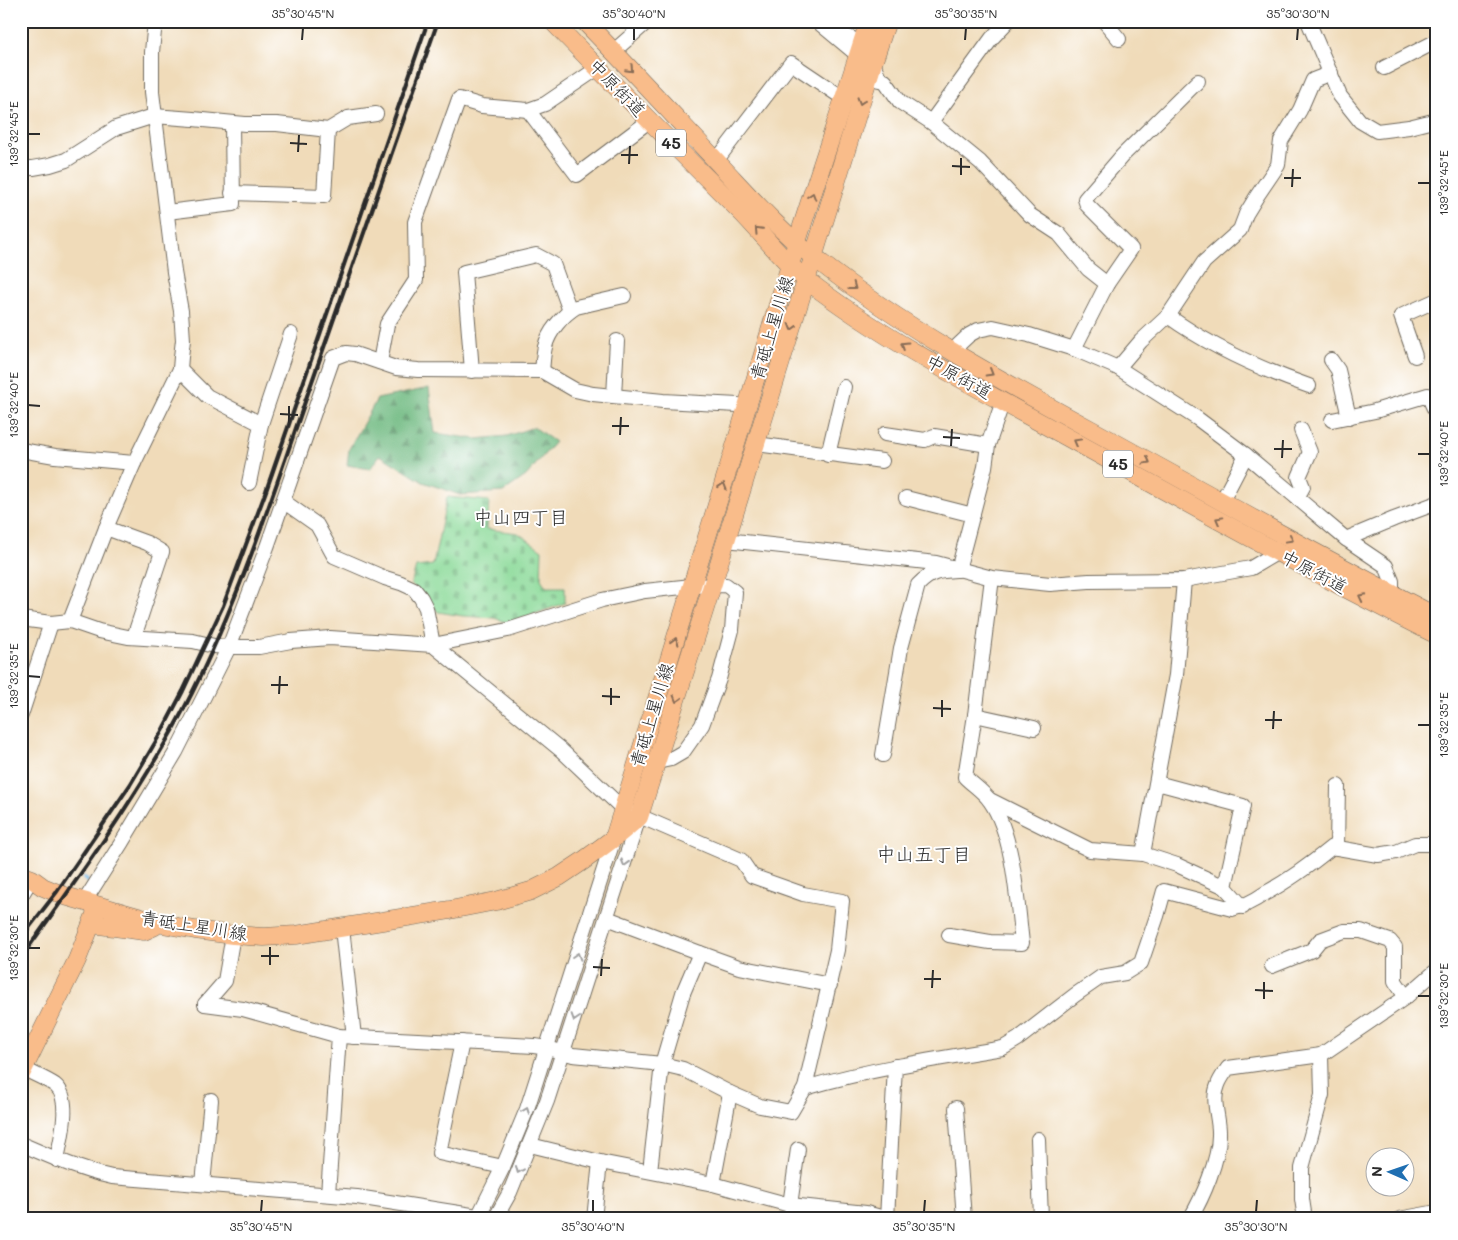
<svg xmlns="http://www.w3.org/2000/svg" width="1458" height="1240" viewBox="0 0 1458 1240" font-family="Mali,'Klee One',sans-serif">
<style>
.forest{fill:url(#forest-firs);stroke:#4e7256}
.cemetery{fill:url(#cemetery-stones);stroke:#5b8262}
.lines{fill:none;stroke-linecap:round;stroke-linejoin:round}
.stream{stroke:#6bb5e4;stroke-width:4.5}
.minor-casing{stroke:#70695d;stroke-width:16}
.major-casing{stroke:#70695d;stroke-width:19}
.minor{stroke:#fff;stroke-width:14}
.major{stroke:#f9bc8a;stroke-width:18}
.rail{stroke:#2b2b2b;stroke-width:4}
.oneway{stroke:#886c56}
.oneway2{stroke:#a0a0a0}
.ticks{fill:none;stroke:#2b2b2b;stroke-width:2}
.labels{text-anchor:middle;stroke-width:4;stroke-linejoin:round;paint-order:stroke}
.shield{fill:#fff;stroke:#6b6b6b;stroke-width:1}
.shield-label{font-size:16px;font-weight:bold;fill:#2b2b2b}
.street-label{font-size:18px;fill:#2b2b2b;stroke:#fff}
.neighbourhood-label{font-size:19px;fill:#2b2b2b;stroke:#fff}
.neatline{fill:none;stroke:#2b2b2b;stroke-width:2}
.ticks-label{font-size:12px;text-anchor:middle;fill:#2b2b2b}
</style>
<defs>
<pattern id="forest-firs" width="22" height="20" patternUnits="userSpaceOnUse" patternTransform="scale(1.25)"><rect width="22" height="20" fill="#70ba81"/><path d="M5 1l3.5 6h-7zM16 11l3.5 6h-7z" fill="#5c976a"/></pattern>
<pattern id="cemetery-stones" width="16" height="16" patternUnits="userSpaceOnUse" patternTransform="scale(1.25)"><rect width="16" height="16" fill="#8bda99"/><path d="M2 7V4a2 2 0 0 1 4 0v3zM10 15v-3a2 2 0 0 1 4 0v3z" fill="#78bb84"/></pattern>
</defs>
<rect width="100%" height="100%" fill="#fff"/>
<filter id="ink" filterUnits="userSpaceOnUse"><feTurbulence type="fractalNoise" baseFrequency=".02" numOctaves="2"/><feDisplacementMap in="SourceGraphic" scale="10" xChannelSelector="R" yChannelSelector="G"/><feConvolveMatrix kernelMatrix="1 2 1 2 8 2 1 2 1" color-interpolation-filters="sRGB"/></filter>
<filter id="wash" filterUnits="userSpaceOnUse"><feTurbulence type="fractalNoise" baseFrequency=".0096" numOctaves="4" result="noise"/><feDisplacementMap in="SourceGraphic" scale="20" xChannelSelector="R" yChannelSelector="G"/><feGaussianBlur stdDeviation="1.12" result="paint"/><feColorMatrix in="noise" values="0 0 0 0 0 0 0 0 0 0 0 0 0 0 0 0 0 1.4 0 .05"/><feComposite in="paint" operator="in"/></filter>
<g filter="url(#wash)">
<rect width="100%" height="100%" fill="#f0dbb9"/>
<polygon class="forest" points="429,388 435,433 476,439 507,436 534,427 555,442 526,476 503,492 460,495 423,482 380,455 370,469 347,465 349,449 377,399"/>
<polygon class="cemetery" points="447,497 489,501 487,529 518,533 542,550 541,579 546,587 565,587 565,603 509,623 494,618 463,616 438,612 411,584 416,567 433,565"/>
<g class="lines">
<polyline class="stream" points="84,878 87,881"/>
</g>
</g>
<g filter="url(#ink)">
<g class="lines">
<defs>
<g id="minor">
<polyline points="817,21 859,56"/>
<polyline points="838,21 844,35 855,40"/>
<polyline points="1104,21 1119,39"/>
<polyline points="1308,21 1340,96 1360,121 1377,131 1409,127 1437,120"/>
<polyline points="614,51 648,21"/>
<polyline points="873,63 880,80 885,81 900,102 931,122 980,162 1030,215 1059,234 1088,269 1107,284"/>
<polyline points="1384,68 1437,41"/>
<polyline points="528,110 577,175 649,121"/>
<polyline points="931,122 992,38 1008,21"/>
<polyline points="716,161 791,63 843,98"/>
<polyline points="21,168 33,168 50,165 66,160 116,128 154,116 193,119 245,124 277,124 328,130 348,118 376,114"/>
<polyline points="232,193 324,196 328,130"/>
<polyline points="167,212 233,204 232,123"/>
<path d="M1168 316C1211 347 1260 369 1309 386"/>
<polyline points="1074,349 1107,284 1131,249 1087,205 1085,199 1122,156 1198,81"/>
<polyline points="952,351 969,335 978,330 993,327 1029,335 1074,349 1118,368 1198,419 1246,455 1346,539 1386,566 1392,581 1392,593 1388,601"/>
<polyline points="1415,356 1401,316 1437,300"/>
<polyline points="1331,360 1338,370 1349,417"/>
<polyline points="380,362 387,324 416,280 415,222 459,99 482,106 528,110 545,104 598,68"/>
<polyline points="1118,368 1141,341 1168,316 1204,262 1240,230 1246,214 1257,196 1278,165 1281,141 1300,110 1313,80 1331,73"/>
<polyline points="180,369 207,396 261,424 249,483"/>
<polyline points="472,371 464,272 536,255 553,264 570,311"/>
<path d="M542 371C543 363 543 355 545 347 548 332 563 315 576 307L624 296"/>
<polyline points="614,396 617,341"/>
<polyline points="1332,420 1375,411 1428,395 1437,415"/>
<polyline points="261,424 291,334"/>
<polyline points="885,434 925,440 934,436 988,445"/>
<polyline points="756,444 882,461"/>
<polyline points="21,450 55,456 134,463"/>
<polyline points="828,455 844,387"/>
<polyline points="906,498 973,515"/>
<polyline points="1297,498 1303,487 1299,477 1310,452 1301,430"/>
<polyline points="1222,501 1246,455"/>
<polyline points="106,528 147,543 162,552 134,637"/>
<polyline points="1346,539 1394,519 1437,503"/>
<polyline points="726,540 936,563 992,578 1050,584 1089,581 1184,580 1251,568 1278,552"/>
<polyline points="21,619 51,623 70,621 106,528 134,463 180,369 181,357 183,340 181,311 174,272 152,92 152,52 155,21"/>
<polyline points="70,621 99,631 128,637 193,641 214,646 229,647 259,647 291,641 330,638 433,645 508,630 602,600 645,591 692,586 726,585 735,592 732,630 719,679 702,725 683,752 671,759 657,762"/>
<polyline points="21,715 51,623"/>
<polyline points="975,715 1034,728"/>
<path d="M883 755 901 648 918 585C931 571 940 571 958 570L985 467 988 445 1003 401"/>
<polyline points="1157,783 1243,806 1225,887"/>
<polyline points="990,800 1090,850 1143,854 1177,865 1225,887 1243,907"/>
<polyline points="1337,848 1338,786"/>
<polyline points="1143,854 1176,675 1184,580"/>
<polyline points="21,896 27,886"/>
<polyline points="84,902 122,842 176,752 229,647 267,547 333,358 346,353 355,354 396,368 418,370 542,371 575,390 593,394 663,401 738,405 747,408"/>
<polyline points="607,918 700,953 739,967 830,985"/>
<polyline points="342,928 354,1037"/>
<path d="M949 935 990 942 1022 943C1017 901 1014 835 990 801 984 792 973 785 965 777L975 715 992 578"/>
<polyline points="1272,966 1312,950 1320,940 1344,931 1361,931 1390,941 1395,947 1395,981 1406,997"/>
<polyline points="205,1004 243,1009 339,1036 534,1046 547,1048 573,1055 662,1064 683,1069 730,1093 760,1106 791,1112 805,1088 837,950 842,901 803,894 752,876 741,860 623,809 561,750 433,645 426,608 421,598 414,589 401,583 385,578 334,556 317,525 283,501"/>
<polyline points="205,1004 225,981 233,935"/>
<polyline points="462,1042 439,1153 503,1167"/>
<path d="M24 1069C34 1074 46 1079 55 1085 73 1099 60 1141 57 1160"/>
<path d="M805 1088C871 1069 935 1059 1003 1048L1018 1039 1075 995 1101 977 1125 973 1141 963 1157 916 1164 891 1232 909C1244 906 1254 901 1264 894 1288 881 1310 865 1332 847L1378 855 1396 852 1415 844H1437"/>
<polyline points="956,1108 964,1219"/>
<polyline points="1038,1139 1041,1219"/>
<path d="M21 1144C51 1157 80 1170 112 1177L357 1197 478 1216"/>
<polyline points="530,1145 600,1162 713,1184 790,1205 866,1213 888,1219"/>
<polyline points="650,1171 662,1064 683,993 700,953"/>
<polyline points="203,1184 211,1100"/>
<polyline points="713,1184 730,1093"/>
<polyline points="328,1194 339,1036"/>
<polyline points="790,1205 798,1149"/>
<polyline points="477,1219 503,1167 527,1109 614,838"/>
<polyline points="495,1219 510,1192 547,1101 639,817"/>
<polyline points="594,1219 600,1162"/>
<polyline points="887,1219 895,1066"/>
<path d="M1190 1219C1203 1197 1219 1160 1219 1135 1220 1119 1211 1101 1218 1085 1220 1079 1224 1074 1228 1068L1321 1055 1406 997 1437 970"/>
<polyline points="1305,1219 1302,1199 1302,1168 1322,1095 1321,1055"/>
<polyline points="1399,1219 1437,1212"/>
</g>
<g id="major">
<path d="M552 21C614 85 677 149 740 211 763 234 783 262 809 282 894 347 992 395 1085 447 1202 511 1318 576 1437 635"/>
<path d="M584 21C631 69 676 118 722 167 752 199 781 232 816 259 910 333 1017 389 1121 446 1226 504 1330 562 1437 617"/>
<path d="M614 838C676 639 737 441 797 242 820 168 846 95 869 21"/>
<polyline points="21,875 32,879 43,887 65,896 162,924 195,930 233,935 264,937 296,935 450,910 496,901 531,891 559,877 583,861 614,838 639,817 712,586 873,63 887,21"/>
<polyline points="92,924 144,931 155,926"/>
<polyline points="21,1074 77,960 98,907"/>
</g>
</defs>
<use href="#minor" class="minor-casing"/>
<use href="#major" class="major-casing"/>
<use href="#minor" class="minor"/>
<use href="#major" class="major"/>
<g class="rail">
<polyline points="21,938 56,893 130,785 162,731 183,691 223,606 266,491 428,21"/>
<path d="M21 958C82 872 145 787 192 693 240 597 273 494 308 393 351 269 394 145 438 21"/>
</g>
</g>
<defs><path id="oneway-chevron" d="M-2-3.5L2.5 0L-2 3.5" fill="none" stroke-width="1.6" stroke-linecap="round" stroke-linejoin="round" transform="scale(1.25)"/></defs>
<g class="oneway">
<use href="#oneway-chevron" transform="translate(630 69) rotate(47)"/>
<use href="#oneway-chevron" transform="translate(861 101) rotate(107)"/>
<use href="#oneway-chevron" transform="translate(812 196) rotate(-72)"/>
<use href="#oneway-chevron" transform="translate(758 230) rotate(-133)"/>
<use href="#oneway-chevron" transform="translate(853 287) rotate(37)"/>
<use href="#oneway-chevron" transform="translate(792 327) rotate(107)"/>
<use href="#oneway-chevron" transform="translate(904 345) rotate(-148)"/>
<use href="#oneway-chevron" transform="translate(990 373) rotate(30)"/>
<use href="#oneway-chevron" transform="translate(1077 442) rotate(-151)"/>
<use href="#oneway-chevron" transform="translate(1147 461) rotate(29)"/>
<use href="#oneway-chevron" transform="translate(723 486) rotate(-73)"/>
<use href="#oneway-chevron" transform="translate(1219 520) rotate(-151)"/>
<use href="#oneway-chevron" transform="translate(1290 539) rotate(29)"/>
<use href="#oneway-chevron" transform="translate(1362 597) rotate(-153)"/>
<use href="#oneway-chevron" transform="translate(675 641) rotate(-73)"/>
<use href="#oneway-chevron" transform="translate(677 699) rotate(107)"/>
</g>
<g class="oneway2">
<use href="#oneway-chevron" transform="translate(625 863) rotate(107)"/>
<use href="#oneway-chevron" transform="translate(577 956) rotate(-72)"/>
<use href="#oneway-chevron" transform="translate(575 1018) rotate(108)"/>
<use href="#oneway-chevron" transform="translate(526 1111) rotate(-69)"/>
<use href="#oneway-chevron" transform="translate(519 1170) rotate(113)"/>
</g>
</g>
<path class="ticks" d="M302 40 303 28M634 40V28M965 40 966 28M1297 40 1298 28M28 134H40M290 143 307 144M298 152 299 135M621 155H638M629 164 630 146M952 166 970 167M961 175V158M1284 178H1301M1418 183H1430M1292 187 1293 169M28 405 40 406M280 414 298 415M289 423V406M612 426H629M620 435 621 417M943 437 960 438M951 446 952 429M1274 449H1292M1418 454H1430M1282 458 1283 440M28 676 40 677M271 685H288M279 694 280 676M602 696 620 697M611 705V688M933 708 951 709M942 717V700M1265 720H1282M1418 725H1430M1273 729 1274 711M28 948H40M261 956H279M270 965V947M593 967 610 968M601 976 602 959M924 979H941M932 988 933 970M1255 990 1273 991M1418 996H1430M1264 999V982M261 1212 262 1200M593 1212V1200M924 1212 925 1200M1256 1212 1257 1200"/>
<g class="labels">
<g class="shield">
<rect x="656" y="129.5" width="30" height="27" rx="4"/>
<rect x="1103" y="450.5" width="30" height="27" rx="4"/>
</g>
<g class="shield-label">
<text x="671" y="149">45</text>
<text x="1118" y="470">45</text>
</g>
<g class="street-label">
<text transform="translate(617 88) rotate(46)" y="6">中原街道</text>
<text transform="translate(772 328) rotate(-73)" y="6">青砥上星川線</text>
<text transform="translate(959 377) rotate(29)" y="6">中原街道</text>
<text transform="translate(1314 572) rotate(28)" y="6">中原街道</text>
<text transform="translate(652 715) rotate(-73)" y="6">青砥上星川線</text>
<text transform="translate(194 926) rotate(9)" y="6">青砥上星川線</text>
</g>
<g class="neighbourhood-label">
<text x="521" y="524">中山四丁目</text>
<text x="924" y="861">中山五丁目</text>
</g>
</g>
<rect width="1458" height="1240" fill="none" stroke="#fff" stroke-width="55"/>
<g transform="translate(1390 1172) rotate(272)"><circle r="24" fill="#ffffff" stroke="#aaaaaa"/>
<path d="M0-4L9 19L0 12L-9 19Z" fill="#1f6fb2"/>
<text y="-8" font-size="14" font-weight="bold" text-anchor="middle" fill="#2b2b2b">N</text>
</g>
<rect x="28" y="28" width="1402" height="1184" class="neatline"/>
<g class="ticks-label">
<text x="303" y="18">35°30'45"N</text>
<text x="634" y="18">35°30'40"N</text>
<text x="966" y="18">35°30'35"N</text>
<text x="1298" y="18">35°30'30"N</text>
<text transform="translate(14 134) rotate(-90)" y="4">139°32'45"E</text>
<text transform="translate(1444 183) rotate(-90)" y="4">139°32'45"E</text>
<text transform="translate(14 405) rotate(-90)" y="4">139°32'40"E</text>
<text transform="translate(1444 454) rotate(-90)" y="4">139°32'40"E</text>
<text transform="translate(14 676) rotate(-90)" y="4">139°32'35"E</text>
<text transform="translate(1444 725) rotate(-90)" y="4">139°32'35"E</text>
<text transform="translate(14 948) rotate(-90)" y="4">139°32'30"E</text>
<text transform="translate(1444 996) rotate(-90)" y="4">139°32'30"E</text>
<text x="261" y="1231">35°30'45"N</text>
<text x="593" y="1231">35°30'40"N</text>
<text x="924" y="1231">35°30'35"N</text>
<text x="1256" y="1231">35°30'30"N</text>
</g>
</svg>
